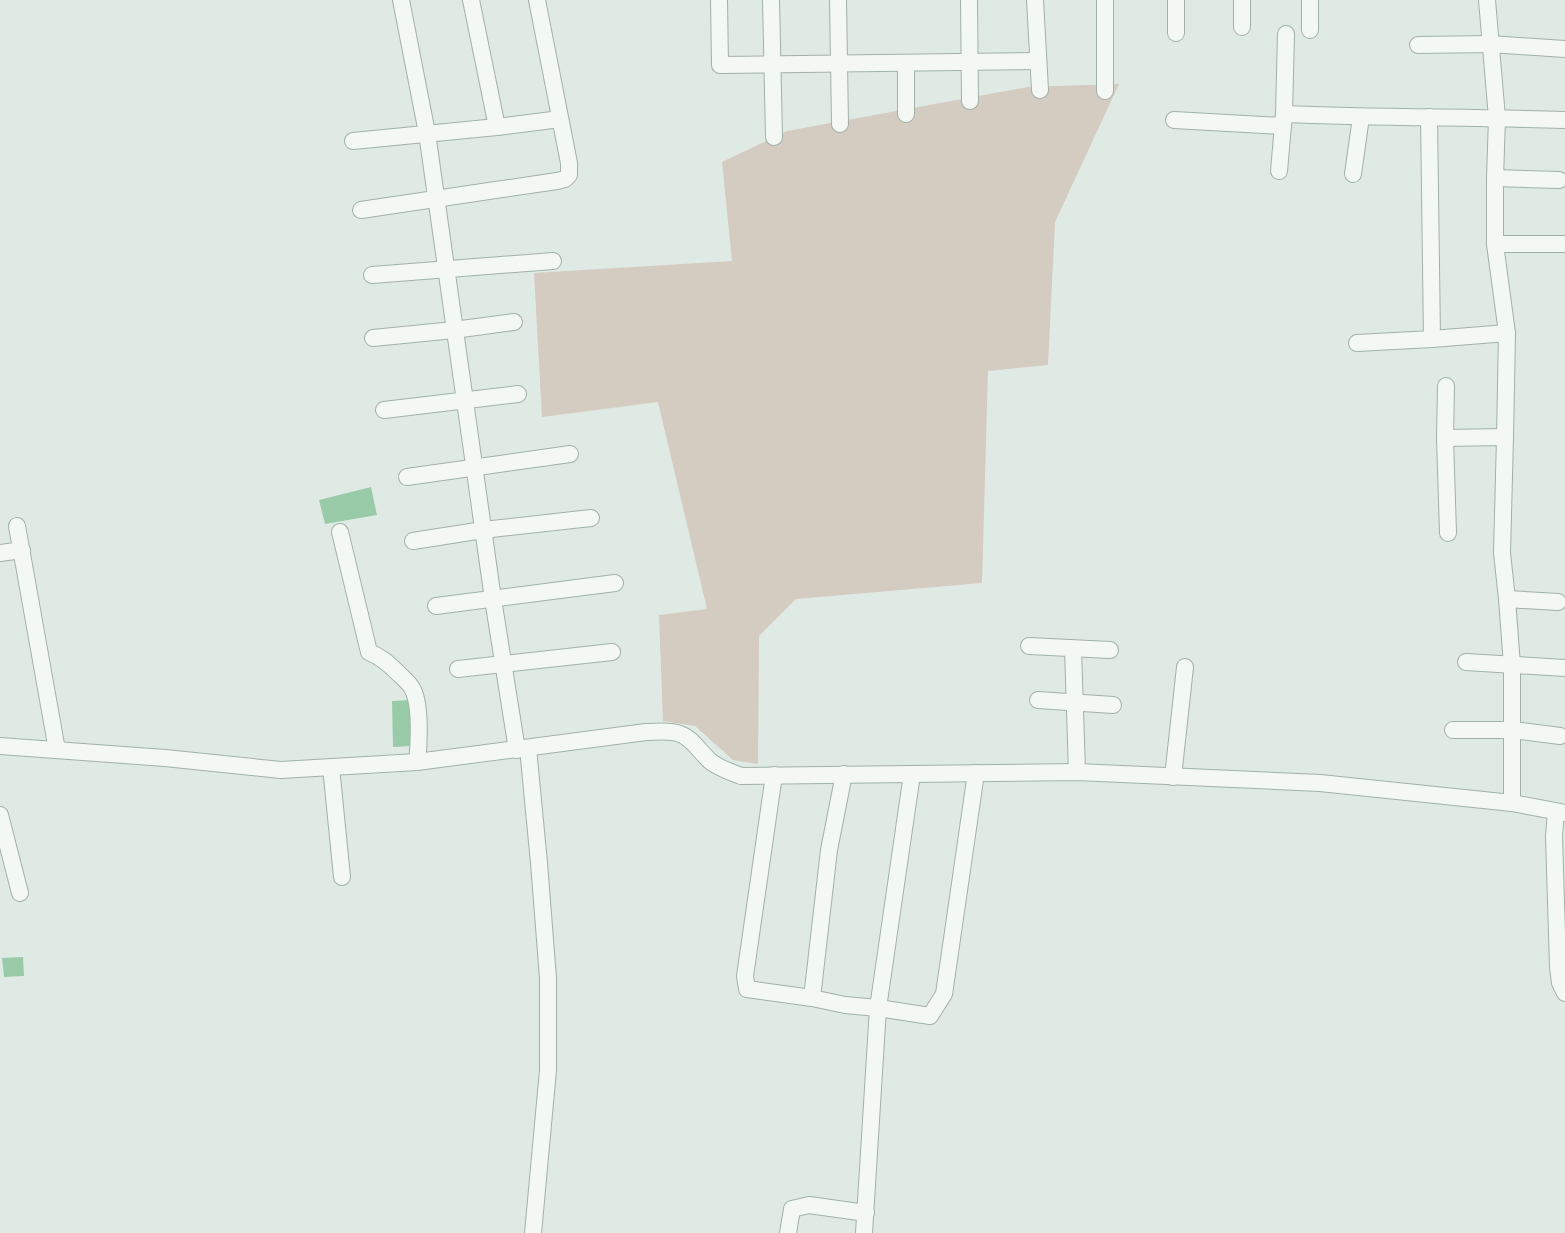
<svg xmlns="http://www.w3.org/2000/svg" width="1565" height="1233" viewBox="0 0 1565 1233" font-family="Manrope,sans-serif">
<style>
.green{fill:#d4cbc1}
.water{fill:#9acba9}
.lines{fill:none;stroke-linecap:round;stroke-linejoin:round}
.minor-casing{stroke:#a1b1a8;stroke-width:18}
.minor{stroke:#f3f8f5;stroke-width:16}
</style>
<rect width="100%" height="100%" fill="#e0eae4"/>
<polygon class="green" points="1119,84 1055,222 1048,365 988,371 982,583 796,599 759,636 758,764 733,760 695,726 663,721 659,615 707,609 658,402 542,417 534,273 732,261 722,162 787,131 1028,87"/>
<g class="water">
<polygon points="371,487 377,515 325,524 319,500"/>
<polygon points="410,700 412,746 393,747 392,701"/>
<polygon points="23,957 24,976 4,977 2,958"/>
</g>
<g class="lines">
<defs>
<g id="minor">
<polyline points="401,0 427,133 493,599 517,750"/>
<polyline points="471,0 497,127"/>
<polyline points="719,0 720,65 1038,61"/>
<polyline points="771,0 774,137"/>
<polyline points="838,0 840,124"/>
<polyline points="969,0 970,101"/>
<polyline points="1035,0 1040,90"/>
<polyline points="1176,0 1176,33"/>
<polyline points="1242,0 1242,27"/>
<polyline points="1310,0 1310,30"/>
<polyline points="1487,0 1497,118 1495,178 1495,244 1507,333 1505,437 1502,553 1507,599 1512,665 1512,803"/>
<polyline points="1418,45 1490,44 1565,49"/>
<polyline points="906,63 906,114"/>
<polyline points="1105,91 1105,0"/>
<path d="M1284 114C1377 118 1471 117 1565 120"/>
<polyline points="1429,117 1432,339"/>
<polyline points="1174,120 1283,126"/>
<polyline points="353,141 497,127 560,119"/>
<polyline points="1279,171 1284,114 1286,34"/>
<polyline points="1353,174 1361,117"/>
<polyline points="1495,178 1559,180"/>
<polyline points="361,210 557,181 565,179 569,175 569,163 537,0"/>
<polyline points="1495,244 1565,244"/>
<polyline points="372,275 553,261"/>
<polyline points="373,338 454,330 514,322"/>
<polyline points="1357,343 1432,339 1507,333"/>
<polyline points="1446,386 1445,438 1448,533"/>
<polyline points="384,410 518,394"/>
<polyline points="1445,438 1505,437"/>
<polyline points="407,477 570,454"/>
<polyline points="17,526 57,750"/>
<path d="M340 532 369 652C381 657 388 663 397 672 403 678 410 683 413 690 421 706 419 745 417 762"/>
<polyline points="413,541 483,530 591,518"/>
<polyline points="0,553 22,550"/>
<polyline points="1507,599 1558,602"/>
<polyline points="436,606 615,583"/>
<polyline points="1029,646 1110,650"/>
<polyline points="1073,649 1077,772"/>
<polyline points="1466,662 1565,668"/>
<polyline points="458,669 612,652"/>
<polyline points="1038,700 1113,705"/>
<polyline points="1453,730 1513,730 1560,736"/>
<path d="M0 746 165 758 281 770 417 762 646 732C657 732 670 730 680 734 692 738 700 752 710 761 718 768 731 772 741 776L1077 772 1320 783 1512 803 1565 813"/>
<polyline points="528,748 539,863 548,978 548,1070 533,1233"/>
<polyline points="331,767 342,877"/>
<polyline points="774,775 745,976 747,989 812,998 845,1005 878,1008 930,1016 944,994 976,773"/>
<polyline points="1173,777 1185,667"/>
<polyline points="1556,812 1554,836 1558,967 1560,983 1565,993"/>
<polyline points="0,815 20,893"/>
<polyline points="812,998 829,850 844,774"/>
<polyline points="788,1233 792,1209 809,1205 866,1213"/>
<polyline points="864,1233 878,1008 912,774"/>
</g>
</defs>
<use href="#minor" class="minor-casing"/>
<use href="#minor" class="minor"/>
</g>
</svg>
